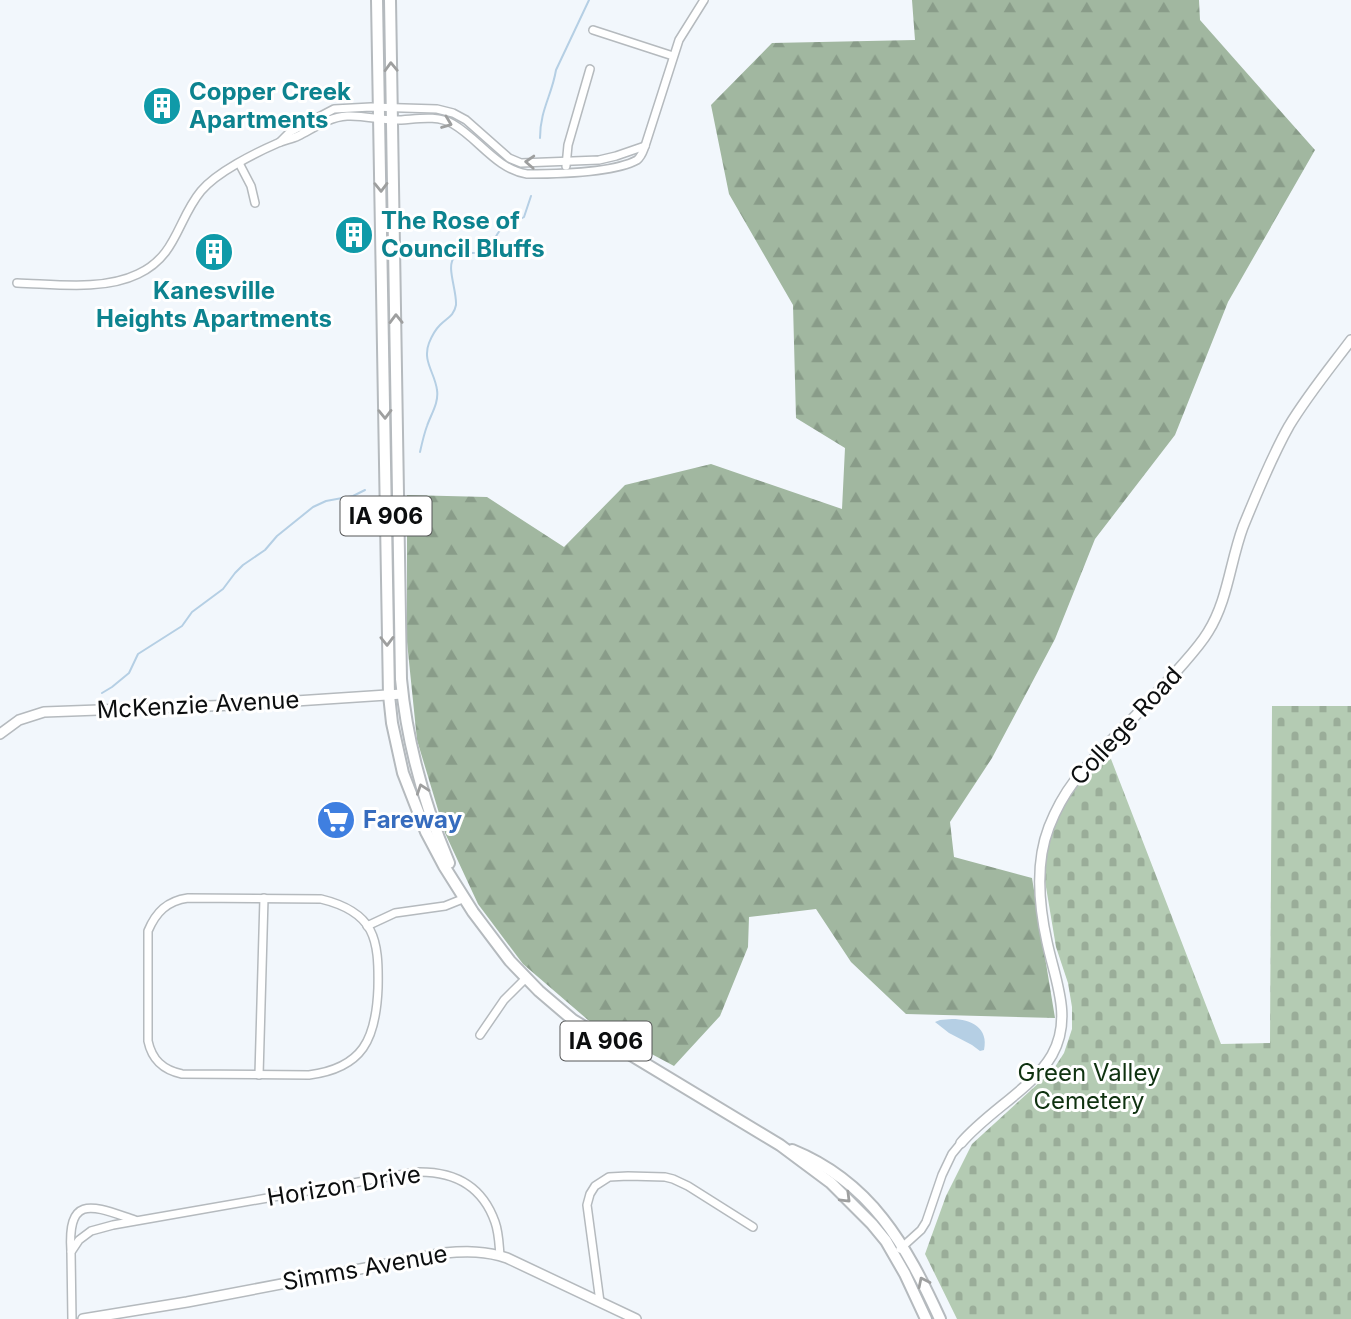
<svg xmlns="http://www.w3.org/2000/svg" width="1351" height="1319" viewBox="0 0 1351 1319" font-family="Inter,sans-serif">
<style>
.forest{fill:url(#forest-firs)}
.cemetery{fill:url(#cemetery-stones)}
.water{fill:#b5cfe4}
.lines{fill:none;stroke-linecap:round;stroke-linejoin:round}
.stream{stroke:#b5cfe4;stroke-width:2}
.minor-casing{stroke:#b5babe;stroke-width:10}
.tertiary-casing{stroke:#b5babe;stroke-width:12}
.primary-casing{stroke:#b5babe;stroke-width:14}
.minor{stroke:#fff;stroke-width:7}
.tertiary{stroke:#fff;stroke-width:9}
.primary{stroke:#fff;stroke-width:10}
.oneway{stroke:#9e9f9f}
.labels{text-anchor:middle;stroke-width:6;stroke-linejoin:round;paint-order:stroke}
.shield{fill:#fff;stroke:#555657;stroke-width:2}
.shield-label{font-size:23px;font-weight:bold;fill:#0c0e0f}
.culture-label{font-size:24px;font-weight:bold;fill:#0d838f;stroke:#fff;text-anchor:start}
.street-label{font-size:24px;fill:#0c0e0f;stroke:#fff}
.shop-label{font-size:24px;font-weight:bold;fill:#366cbe;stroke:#fff;text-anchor:start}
.park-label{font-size:24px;fill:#0f3210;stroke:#fff}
</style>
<defs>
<pattern id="forest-firs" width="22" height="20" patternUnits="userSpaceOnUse" patternTransform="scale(1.75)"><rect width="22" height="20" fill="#a1b7a0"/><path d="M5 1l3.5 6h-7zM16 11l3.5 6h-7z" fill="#899c89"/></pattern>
<pattern id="cemetery-stones" width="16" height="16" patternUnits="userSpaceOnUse" patternTransform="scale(1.75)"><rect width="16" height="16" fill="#b4cbb3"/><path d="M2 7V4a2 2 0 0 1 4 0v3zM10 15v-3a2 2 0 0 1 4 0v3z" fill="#9aad99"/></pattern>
</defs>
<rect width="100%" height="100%" fill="#f2f7fc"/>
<polygon class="forest" points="912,0 1199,0 1200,20 1315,150 1228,302 1175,435 1095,539 1055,639 992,758 950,822 954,857 1032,878 1055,1018 906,1014 851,962 816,909 749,917 748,947 720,1016 674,1066 588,1020 523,964 478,904 445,833 417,740 407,642 407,495 487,497 564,547 625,485 711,464 842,509 845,448 796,418 793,305 729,194 711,105 772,43 915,40"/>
<polygon class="cemetery" points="1272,706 1351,706 1351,1319 957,1319 925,1254 946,1196 972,1144 1053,1070 1064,1053 1072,1029 1072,1007 1068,983 1056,947 1041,857 1069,787 1106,746 1221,1044 1270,1043"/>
<path class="water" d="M952 1019C971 1019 989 1028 984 1050L980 1051 972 1045 949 1033 935 1022 940 1020Z"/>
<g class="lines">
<g class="stream">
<path d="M540 138C540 110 552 95 556 70L589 0"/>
<path d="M420 452C422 443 424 434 427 426 431 414 439 403 437 390 435 373 422 361 429 343 431 338 436 329 440 325 447 318 454 316 456 305 457 291 446 266 454 258 461 249 475 256 484 251 494 246 495 233 504 226 510 222 518 221 524 217L531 196"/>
<polyline points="102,693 112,687 129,673 138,654 182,626 192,612 223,589 235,573 243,565 265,550 277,536 313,507 326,501 353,496 365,490"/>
</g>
<defs>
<g id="minor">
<polyline points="593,30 673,56"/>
<polyline points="280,142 290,132 334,109 371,107 437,109 453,113 466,120 509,158 521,163 599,160 616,156 645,146"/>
<polyline points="239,163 251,186 255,203"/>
<polyline points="566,166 568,145 590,69"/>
<path d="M17 283C55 284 103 291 138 274 177 256 177 220 201 191 217 172 255 153 278 143 285 140 292 139 298 136 314 128 329 117 347 116 364 115 379 120 395 120 413 120 436 114 453 124 479 139 496 169 527 174 555 174 613 173 637 160 642 156 643 151 645 146L679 40 704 0"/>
<path d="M188 898 321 899C375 912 379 939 378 988 376 1039 363 1068 309 1075L182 1074C163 1070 152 1060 148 1041V931C156 912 167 901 188 898Z"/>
<polyline points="367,926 395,913 445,906 465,898"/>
<polyline points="480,1035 504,1000 526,978"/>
<polyline points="259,1075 264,898"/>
<polyline points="900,1249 921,1230 926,1222 942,1175 952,1154 961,1143"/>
<path d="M71 1251C67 1192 95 1207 135 1220"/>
<polyline points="600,1302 587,1205 590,1194 595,1186 609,1177 628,1176 665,1177 673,1179 688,1186 753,1227"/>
<path d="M72 1319 71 1252 79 1240 91 1231 113 1225 416 1172C453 1171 482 1185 495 1222 499 1233 499 1244 500 1256"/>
</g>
<g id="tertiary">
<polyline points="0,734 19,720 44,712 235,705 402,694"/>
<path d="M961 1143C987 1112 1033 1088 1052 1055 1073 1018 1055 980 1047 942 1039 906 1035 863 1049 827 1067 781 1091 762 1124 727 1142 710 1158 691 1175 673 1186 660 1199 647 1208 632 1228 600 1230 562 1243 527 1256 495 1272 456 1289 426 1307 396 1330 368 1351 340"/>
<path d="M83 1319 187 1302 444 1253C467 1251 486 1251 507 1258L636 1319"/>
</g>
<g id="primary">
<polyline points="377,0 389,695 392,723 403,773 426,832 444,866 473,912 510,961 539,991 573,1020 780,1145 831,1183 872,1224 886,1241 905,1274 926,1319"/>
<path d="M390 0 401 679C407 743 424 804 449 863"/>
<path d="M792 1150C871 1182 906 1245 940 1319"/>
</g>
</defs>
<use href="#minor" class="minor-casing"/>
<use href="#tertiary" class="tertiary-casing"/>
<use href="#primary" class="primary-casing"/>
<use href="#minor" class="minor"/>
<use href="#tertiary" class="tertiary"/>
<use href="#primary" class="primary"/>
</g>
<defs><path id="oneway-chevron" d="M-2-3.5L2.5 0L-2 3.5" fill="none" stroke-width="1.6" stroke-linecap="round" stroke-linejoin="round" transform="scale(1.75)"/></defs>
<g class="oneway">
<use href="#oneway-chevron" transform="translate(391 67) rotate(-92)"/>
<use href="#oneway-chevron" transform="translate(447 123) rotate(21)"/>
<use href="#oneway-chevron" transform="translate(530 162) rotate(-177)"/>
<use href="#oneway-chevron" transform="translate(381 187) rotate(89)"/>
<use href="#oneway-chevron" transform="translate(396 319) rotate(-91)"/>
<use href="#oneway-chevron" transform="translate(385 414) rotate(89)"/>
<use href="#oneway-chevron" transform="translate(387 641) rotate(89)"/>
<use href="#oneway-chevron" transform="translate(422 789) rotate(-109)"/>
<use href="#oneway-chevron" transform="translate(846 1198) rotate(45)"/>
<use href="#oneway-chevron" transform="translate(923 1282) rotate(-116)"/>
</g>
<defs>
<symbol id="building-disc" viewBox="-11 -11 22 22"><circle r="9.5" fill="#0f9aa8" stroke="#fff"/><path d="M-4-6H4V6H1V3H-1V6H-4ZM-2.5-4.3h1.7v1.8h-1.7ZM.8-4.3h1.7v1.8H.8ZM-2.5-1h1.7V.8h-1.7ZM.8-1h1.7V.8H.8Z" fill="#fff"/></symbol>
<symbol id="supermarket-disc" viewBox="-11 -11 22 22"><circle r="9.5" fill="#3f7fe0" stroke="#fff"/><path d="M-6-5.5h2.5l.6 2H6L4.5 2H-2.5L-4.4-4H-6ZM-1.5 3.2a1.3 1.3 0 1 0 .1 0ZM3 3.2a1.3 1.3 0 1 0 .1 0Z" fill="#fff"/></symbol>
</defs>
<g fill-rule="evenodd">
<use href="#building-disc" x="140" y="84" width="44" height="44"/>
<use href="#building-disc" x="332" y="213" width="44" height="44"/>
<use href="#building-disc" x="192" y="230" width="44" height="44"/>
<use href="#supermarket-disc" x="314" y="798" width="44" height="44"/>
</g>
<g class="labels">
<g class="shield">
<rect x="340.5" y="496.5" width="91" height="39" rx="5"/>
<rect x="560.5" y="1021.5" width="91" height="39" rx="5"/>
</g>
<g class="shield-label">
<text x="386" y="524">IA 906</text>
<text x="606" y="1049">IA 906</text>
</g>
<g class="culture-label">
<text x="189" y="100">Copper Creek<tspan x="189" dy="28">Apartments</tspan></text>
<text x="381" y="229">The Rose of<tspan x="381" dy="28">Council Bluffs</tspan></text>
<text x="214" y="299" text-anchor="middle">Kanesville<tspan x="214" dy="28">Heights Apartments</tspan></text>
</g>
<g class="street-label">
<text transform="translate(198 705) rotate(-3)" y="8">McKenzie Avenue</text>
<text transform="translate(1126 726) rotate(-47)" y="8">College Road</text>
<text transform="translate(344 1186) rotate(-9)" y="8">Horizon Drive</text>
<text transform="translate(365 1268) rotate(-10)" y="8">Simms Avenue</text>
</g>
<g class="shop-label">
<text x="363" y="828">Fareway</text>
</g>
<g class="park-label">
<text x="1089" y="1081">Green Valley<tspan x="1089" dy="28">Cemetery</tspan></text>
</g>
</g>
</svg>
